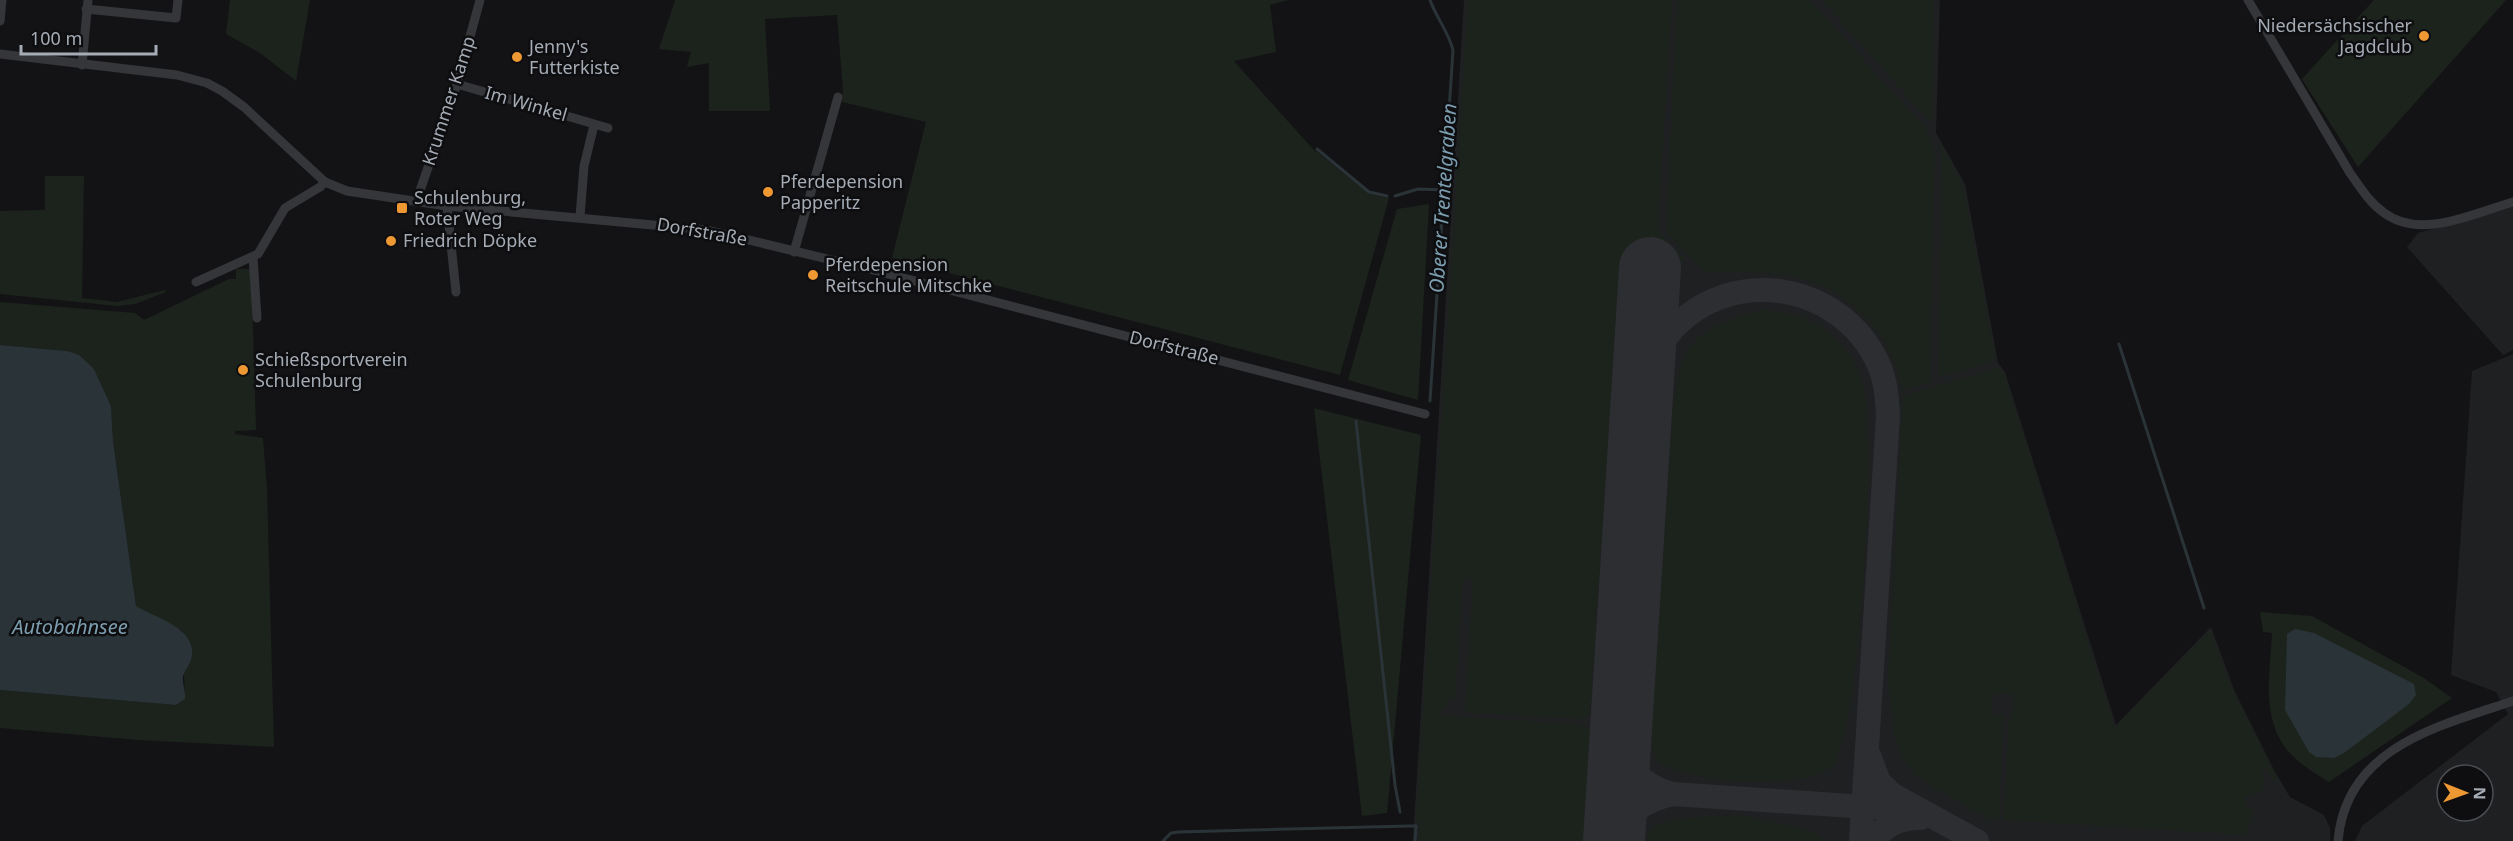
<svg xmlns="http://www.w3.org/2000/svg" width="2513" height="841" viewBox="0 0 2513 841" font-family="'Noto Sans',sans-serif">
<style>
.built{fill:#1f2022;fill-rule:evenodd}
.green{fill:#1c231c}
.water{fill:#2a3438}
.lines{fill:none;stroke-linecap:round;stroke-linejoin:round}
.stream{stroke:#2a3438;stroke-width:3}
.taxiway{stroke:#2d2e32;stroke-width:24}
.runway{stroke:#2d2e32;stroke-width:62}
.street{stroke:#34363a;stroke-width:9}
.poi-dot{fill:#ed9833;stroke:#0e0e10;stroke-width:2}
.labels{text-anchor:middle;stroke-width:5;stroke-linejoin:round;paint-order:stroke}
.poi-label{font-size:18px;fill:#a5acb5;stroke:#0e0e10;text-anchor:start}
.street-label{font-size:18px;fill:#a5acb5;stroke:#0e0e10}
.water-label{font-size:20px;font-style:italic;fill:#7c9eb0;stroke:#0e0e10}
</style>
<rect width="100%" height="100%" fill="#131315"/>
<g class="built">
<polygon points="1464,0 1940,0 1936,133 1965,184 1998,363 2005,372 2116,725 2211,627 2235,692 2274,770 2290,797 2324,815 2330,828 2330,841 1413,841"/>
<polygon points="2513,207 2513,350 2503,355 2407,247 2418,233"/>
<path d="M2513 354V841H2355L2362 826 2508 714 2496 692 2451 675 2472 371ZM2447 775H2483V811H2447Z"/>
</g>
<g class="green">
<polygon points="230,0 310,0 296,81 260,53 226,34"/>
<polygon points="675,0 1289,0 1270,5 1276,52 1234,61 1312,148 1370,194 1389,198 1340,375 892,258 926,122 842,102 843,90 837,15 765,19 770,111 709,111 709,63 687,67 691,52 659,49"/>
<polygon points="1468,0 1672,0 1658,225 1660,234 1684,258 1684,261 1671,260 1671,253 1631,250 1630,258 1620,258 1590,715 1582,719 1467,713 1465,709 1473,580 1463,579 1455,700 1446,700 1446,708 1439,711 1439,715 1584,725 1590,729 1583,841 1419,841 1420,822 1416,821"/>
<path d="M1677 0H1810L1924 127 1932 140 1935 153 1930 382 1902 390C1900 381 1898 371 1895 363 1880 320 1835 283 1790 276 1761 271 1731 272 1703 271L1666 231Z"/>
<polygon points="1822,0 1934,0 1932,124"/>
<polygon points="2374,0 2506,0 2358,167 2302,79"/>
<polygon points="1939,142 1963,185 1996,361 1938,377 1942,153"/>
<polygon points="45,176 84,176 82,298 117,302 165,290 166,292 135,304 117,306 0,294 0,211 45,210"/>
<polygon points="1429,204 1429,205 1418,400 1348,380 1397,209"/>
<polygon points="236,269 251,269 256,430 235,431 235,434 263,438 267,489 274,747 138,740 0,728 0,690 176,705 185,699 184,673 191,660 182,631 136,606 113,441 111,406 94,369 67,351 0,345 0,302 135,313 144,320 229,279 236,279"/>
<path d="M1763 310C1810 313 1842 333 1861 377 1879 418 1860 728 1834 764 1819 786 1732 784 1707 778 1692 774 1662 770 1654 755 1653 751 1652 745 1651 741L1673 407C1676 394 1677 379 1681 365 1691 330 1731 317 1763 310Z"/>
<path d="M1997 368 2004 373 2115 728 2210 631 2234 693 2277 778 2273 780 2266 769 2261 774 2265 782 2262 791 2244 797 2248 809 2255 807 2249 821 2247 835 2003 820 2009 718C2015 710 2014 702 2011 693L1992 695 1991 714 2004 715 1999 819H1991L1968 808 1915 775 1902 759 1895 740 1888 681 1903 396Z"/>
<polygon points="1314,408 1421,435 1387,813 1362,816"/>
<path d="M2260 612 2312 616 2424 678 2452 698 2329 782C2316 774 2302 766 2291 754 2260 722 2270 673 2272 633L2263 632Z"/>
<path d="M1739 815 1807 829 1824 841H1645C1648 835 1651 830 1657 826 1672 816 1720 816 1739 815Z"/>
</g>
<g class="water">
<path d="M0 345 67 351 79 355 94 369 111 406 113 441 136 606C156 618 200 629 191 660 189 666 185 670 183 676 182 684 186 691 185 699L176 705 0 690Z"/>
<polygon points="2295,629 2314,633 2414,684 2416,695 2409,704 2344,753 2334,758 2316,757 2309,752 2285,710 2287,634"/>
</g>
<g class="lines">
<g class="stream">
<path d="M1430 0C1436 17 1449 33 1453 50L1430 401"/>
<polyline points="1317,149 1369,192 1387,196"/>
<polyline points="1395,196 1418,189 1444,190"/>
<polyline points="2119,344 2204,608"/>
<polyline points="1356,421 1395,785 1400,812"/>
<polyline points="1163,841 1171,833 1178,832 1409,826 1416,826 1415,841"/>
</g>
<g class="taxiway">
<path d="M1641 410C1646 382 1652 353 1672 330 1732 264 1841 283 1878 363 1886 380 1887 398 1888 416L1861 841"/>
<path d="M1621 724C1624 763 1634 783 1673 794"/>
<polyline points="1869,755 1879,782 1893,795 1977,841"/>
<path d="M1616 841C1625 813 1645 800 1673 794L1896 809 1928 814"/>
<path d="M1872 841C1884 826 1901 817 1921 818"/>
</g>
<polyline class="runway" points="1614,841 1650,268"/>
<g class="street">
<path d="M2248 0 2350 173C2360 187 2369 202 2383 212 2420 241 2474 213 2513 202"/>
<polyline points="86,9 176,18 178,0"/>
<polyline points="0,21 2,0"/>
<polyline points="0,54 177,75 207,83 222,91 244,107 325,182 347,191 447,206 707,230 873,270 1425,414"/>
<polyline points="82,65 88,0"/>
<polyline points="457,84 608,128"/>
<polyline points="416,202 457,84 480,0"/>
<polyline points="447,206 456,292"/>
<polyline points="580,217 584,166 594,125"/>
<polyline points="794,252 838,97"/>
<polyline points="253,257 257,318"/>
<polyline points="196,282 258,254 285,208 320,187 325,182"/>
<path d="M2338 841C2346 747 2439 726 2513 701"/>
</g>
</g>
<g class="poi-dot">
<circle cx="2424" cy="36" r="6"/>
<circle cx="517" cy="57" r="6"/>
<circle cx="768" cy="192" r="6"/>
<rect x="396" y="202" width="12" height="12" rx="3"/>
<circle cx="391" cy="241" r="6"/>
<circle cx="813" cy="275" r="6"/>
<circle cx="243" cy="370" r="6"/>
</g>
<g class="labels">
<g class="poi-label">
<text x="2412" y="32" text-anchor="end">Niedersächsischer<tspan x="2412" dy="21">Jagdclub</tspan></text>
<text x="529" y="53">Jenny's<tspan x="529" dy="21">Futterkiste</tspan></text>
<text x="780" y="188">Pferdepension<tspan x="780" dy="21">Papperitz</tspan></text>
<text x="414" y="204">Schulenburg,<tspan x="414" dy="21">Roter Weg</tspan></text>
<text x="403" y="247">Friedrich Döpke</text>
<text x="825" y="271">Pferdepension<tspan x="825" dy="21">Reitschule Mitschke</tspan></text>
<text x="255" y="366">Schießsportverein<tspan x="255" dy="21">Schulenburg</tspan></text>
</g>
<g class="street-label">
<text transform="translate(449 101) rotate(-72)" y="6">Krummer Kamp</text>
<text transform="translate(526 104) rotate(16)" y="6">Im Winkel</text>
<text transform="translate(702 232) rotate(10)" y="6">Dorfstraße</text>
<text transform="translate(1174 348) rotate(14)" y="6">Dorfstraße</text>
</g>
<g class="water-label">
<text transform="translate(1443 198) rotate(-86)" y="7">Oberer Trentelgraben</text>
<text x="70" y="634">Autobahnsee</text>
</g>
</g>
<g transform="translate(2465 793) rotate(91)"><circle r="28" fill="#0e0e10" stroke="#4a4d52" stroke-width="1.5"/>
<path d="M0-4.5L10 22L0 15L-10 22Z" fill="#ed9833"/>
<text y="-9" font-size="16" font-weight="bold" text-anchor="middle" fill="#a5acb5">N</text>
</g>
<path d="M21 45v9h135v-9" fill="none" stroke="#a5acb5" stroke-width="3"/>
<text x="30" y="45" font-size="18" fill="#a5acb5" stroke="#0e0e10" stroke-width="4.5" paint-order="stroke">100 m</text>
</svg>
